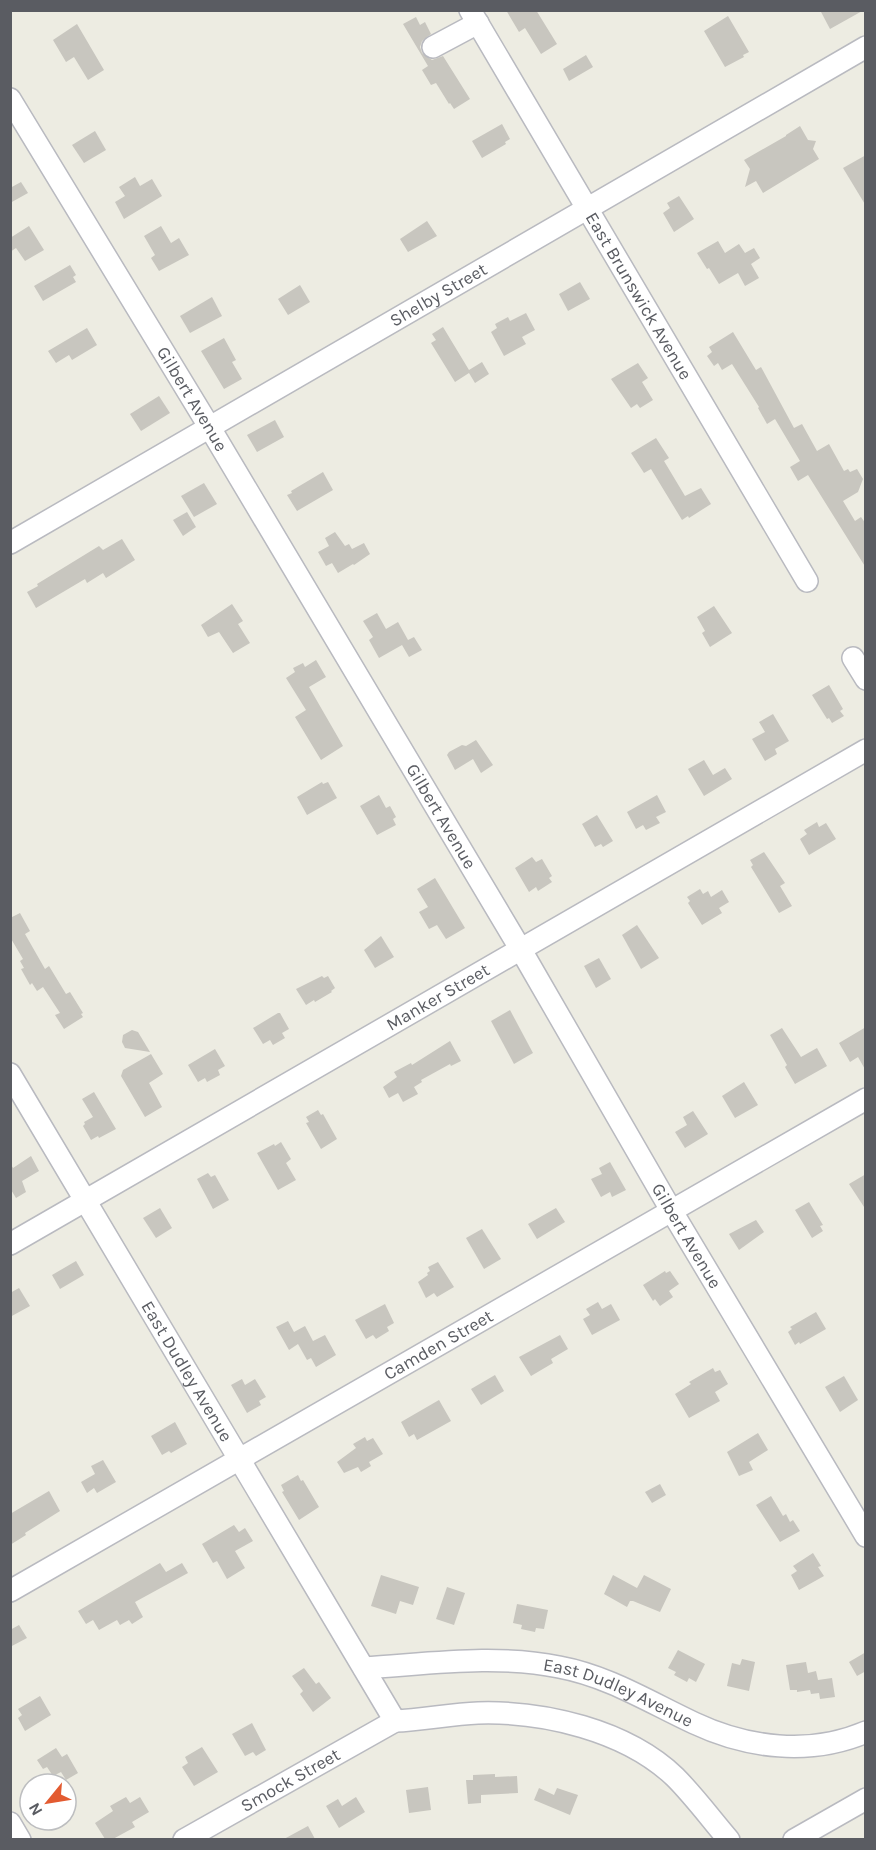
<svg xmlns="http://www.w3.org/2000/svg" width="876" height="1850" viewBox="0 0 876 1850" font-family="Karla,sans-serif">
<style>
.building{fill:#c8c6bf}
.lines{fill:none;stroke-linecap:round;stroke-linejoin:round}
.minor-casing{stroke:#b9bac0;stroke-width:24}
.minor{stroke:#fff;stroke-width:21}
.labels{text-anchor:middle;stroke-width:4.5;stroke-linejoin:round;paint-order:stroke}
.street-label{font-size:18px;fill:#5a5c62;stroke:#fff}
</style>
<rect width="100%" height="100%" fill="#edece2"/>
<g class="building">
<polygon points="506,10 536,10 557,44 541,54 525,28 519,32"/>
<polygon points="820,10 864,10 830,29"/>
<polygon points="728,16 749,52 743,55 744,57 725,67 704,31"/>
<polygon points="416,17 420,25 425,22 431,34 422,41 420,47 422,53 432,60 443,56 470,99 454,109 450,103 449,104 436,83 431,85 422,70 428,66 403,24"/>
<polygon points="77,24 104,70 88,80 74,57 66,62 53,40"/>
<polygon points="586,55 593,67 569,81 563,69"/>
<polygon points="502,124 510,139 505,142 506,144 482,158 472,141"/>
<polygon points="800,126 808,140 816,141 813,149 819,159 763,193 756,181 745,187 750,169 744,160 786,136 786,135"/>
<polygon points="95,131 106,150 84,163 72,145"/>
<polygon points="866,155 866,206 843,168"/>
<polygon points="135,177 140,186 152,179 162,196 124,219 115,202 125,196 119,187"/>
<polygon points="21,182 28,193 10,203 10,188"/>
<polygon points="679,196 694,219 674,232 663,213 670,208 667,203"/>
<polygon points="427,221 437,236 408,252 400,239"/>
<polygon points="29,226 44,250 25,261 16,248 10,252 10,238"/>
<polygon points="161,226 171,243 179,238 189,255 159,271 151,258 155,255 144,236"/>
<polygon points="718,241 725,253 739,244 745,253 754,248 760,258 751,264 759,278 745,286 738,273 719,284 709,268 707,269 697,253"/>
<polygon points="70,265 76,275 73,277 76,282 43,301 34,286"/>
<polygon points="580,282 590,299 568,311 559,294"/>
<polygon points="300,285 310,302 288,315 278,299"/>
<polygon points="212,297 222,316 190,333 180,316"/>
<polygon points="526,313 535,330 522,337 526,344 504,356 491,332 497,328 495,324 508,317 510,321"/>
<polygon points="443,327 469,370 482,362 489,374 475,383 469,373 455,382 431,343 436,340 432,334"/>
<polygon points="87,328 97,345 72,360 69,355 56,363 48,351"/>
<polygon points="733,332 756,370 761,367 794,428 802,424 817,451 829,444 844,471 848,469 850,472 857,469 863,479 858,492 843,501 855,521 861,517 866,524 866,568 808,475 798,481 790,467 800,461 775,419 767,424 758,408 759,407 732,364 722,370 718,363 714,366 707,356 712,352 709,347"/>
<polygon points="224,338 236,360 232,362 242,379 224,389 201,351"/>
<polygon points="638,363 648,378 642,382 653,400 640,408 637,404 631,408 611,379"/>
<polygon points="159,396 170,413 141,431 130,414"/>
<polygon points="275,420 284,437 257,452 247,435"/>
<polygon points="656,438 669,458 664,461 685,496 701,488 711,504 689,518 688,516 682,520 651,469 644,473 631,453"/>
<polygon points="323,472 333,490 297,511 287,495 292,493 291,491"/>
<polygon points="204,483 217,504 194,517 181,496"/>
<polygon points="187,512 196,527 183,536 173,520"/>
<polygon points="335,532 345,546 349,544 352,549 364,543 370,554 354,565 353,564 338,573 332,563 326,566 318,552 329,546 325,538"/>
<polygon points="122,539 135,560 106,578 103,573 87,583 85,579 36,608 27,592 38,586 37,584 99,546 103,550"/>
<polygon points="232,604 243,621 238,624 250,643 233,653 219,632 208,637 201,625"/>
<polygon points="714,606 732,633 710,647 702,633 705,631 697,617"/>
<polygon points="377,613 386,629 398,622 408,640 414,637 422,650 409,657 402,645 379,658 369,640 373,637 363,621"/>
<polygon points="316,660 326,677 309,687 343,746 321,760 295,717 306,710 286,678 295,672 293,668 303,663 305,667"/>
<polygon points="829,685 843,709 840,711 844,716 832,723 829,718 827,719 812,695"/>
<polygon points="773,714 789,741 775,749 777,754 765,761 752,739 765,732 759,722"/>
<polygon points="476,740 493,765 481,773 473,759 455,770 447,755 449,752 462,745 466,746"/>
<polygon points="704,760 713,775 725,768 732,779 704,796 688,769"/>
<polygon points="322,782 323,784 328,782 337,798 307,815 297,797"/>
<polygon points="379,795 386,808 390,806 396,817 393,819 396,825 377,835 360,806"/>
<polygon points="657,795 666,812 656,817 660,823 646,830 643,825 636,829 627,812"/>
<polygon points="597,815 613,841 603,847 601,844 595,847 582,824"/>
<polygon points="817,822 819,827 826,823 836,839 809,855 800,839 807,834 804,830"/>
<polygon points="764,852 785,883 780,886 792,906 779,913 751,867 753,865 750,860"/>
<polygon points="532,857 536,862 542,859 552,876 549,878 552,882 538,891 536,887 529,892 515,868"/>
<polygon points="435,878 465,928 446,939 437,925 429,929 419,912 428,907 417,889"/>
<polygon points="700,889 703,894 708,891 711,897 722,890 729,902 719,908 722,913 702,925 688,903 690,901 687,897"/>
<polygon points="20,913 30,931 25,934 45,969 49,966 66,994 70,992 83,1013 81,1014 83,1017 64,1029 55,1015 60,1013 43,987 37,991 32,983 30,985 21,969 24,968 20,961 23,959 10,937 10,918"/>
<polygon points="637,925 659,958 641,969 622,935"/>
<polygon points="381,936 394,957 375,968 364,950"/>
<polygon points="599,958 611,979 596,988 584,966"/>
<polygon points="322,976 324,978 328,976 335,988 331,991 332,992 315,1002 314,1000 306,1005 296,989"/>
<polygon points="510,1010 533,1053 514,1064 491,1021"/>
<polygon points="278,1013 280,1013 289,1029 282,1033 285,1038 273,1045 270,1040 263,1044 253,1028"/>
<polygon points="866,1027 866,1071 858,1057 850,1062 839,1043"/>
<polygon points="782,1028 801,1057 817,1048 827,1066 795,1084 785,1067 787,1065 770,1035"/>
<polygon points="132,1030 138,1032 150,1052 125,1048 122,1042 123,1035"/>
<polygon points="450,1041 461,1061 451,1066 450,1064 421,1080 422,1082 414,1087 418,1094 403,1102 398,1093 389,1098 383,1087 397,1077 394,1072 411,1063 412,1065"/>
<polygon points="215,1049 225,1066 218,1070 220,1075 207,1082 205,1078 198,1082 188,1065"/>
<polygon points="151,1054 163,1074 149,1083 162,1107 145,1117 121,1076 123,1070"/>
<polygon points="744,1082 758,1105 735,1118 722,1096"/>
<polygon points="94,1092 116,1129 99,1138 98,1136 91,1140 83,1126 85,1124 84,1122 93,1117 82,1099"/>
<polygon points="318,1110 321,1115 323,1114 337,1139 321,1149 306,1123 309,1122 306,1117"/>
<polygon points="693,1111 708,1134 685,1148 675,1132 687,1125 683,1117"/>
<polygon points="281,1142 291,1159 286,1163 296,1180 278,1190 257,1153 274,1144 275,1146"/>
<polygon points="31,1156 39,1171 22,1181 26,1192 16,1198 10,1188 10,1163 13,1168"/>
<polygon points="610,1162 626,1190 612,1197 610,1192 601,1197 591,1179 602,1174 599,1168"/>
<polygon points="208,1173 211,1177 215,1175 229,1200 213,1209 197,1179"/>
<polygon points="866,1174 866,1210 849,1184"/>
<polygon points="809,1202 823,1225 820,1226 823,1231 812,1238 795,1210"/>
<polygon points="160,1208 172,1228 156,1238 143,1218"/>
<polygon points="556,1208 565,1222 537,1239 528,1224"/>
<polygon points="756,1220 764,1232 739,1250 729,1234"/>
<polygon points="482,1229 501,1259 484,1269 466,1238"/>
<polygon points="76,1261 84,1275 60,1289 52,1275"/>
<polygon points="438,1262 454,1287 437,1297 434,1293 426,1298 418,1282 428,1275 427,1273 430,1271 428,1267"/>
<polygon points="665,1271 666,1273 670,1271 679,1284 669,1291 673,1297 660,1306 655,1299 653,1301 643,1285"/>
<polygon points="19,1288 30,1306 10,1317 10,1293"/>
<polygon points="598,1302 602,1309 611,1304 620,1320 592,1335 583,1319 590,1315 586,1309"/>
<polygon points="385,1304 394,1323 387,1327 389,1331 376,1339 373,1335 366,1339 355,1320"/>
<polygon points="816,1312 826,1329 800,1344 799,1342 795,1345 788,1332 792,1329 790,1327"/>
<polygon points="288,1321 294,1332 305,1326 313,1341 325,1335 336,1355 316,1367 311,1358 307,1360 298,1344 289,1350 276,1327"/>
<polygon points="560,1335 568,1349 551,1359 553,1363 531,1376 519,1357"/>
<polygon points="713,1368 715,1372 720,1370 728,1384 715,1392 720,1401 689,1418 675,1394 691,1384 689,1382"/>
<polygon points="495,1375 504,1391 481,1405 471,1389"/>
<polygon points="844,1376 858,1400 840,1412 825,1387"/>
<polygon points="242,1379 245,1385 255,1379 266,1397 259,1401 261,1405 247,1413 231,1385"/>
<polygon points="439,1400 451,1421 417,1440 414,1434 409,1437 401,1422"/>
<polygon points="175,1422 187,1444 171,1453 169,1451 162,1455 151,1436"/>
<polygon points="758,1433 768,1450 749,1462 753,1470 739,1476 727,1452"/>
<polygon points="365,1437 367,1441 373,1438 383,1454 369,1462 371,1466 361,1472 358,1467 344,1473 337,1462 356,1448 353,1444"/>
<polygon points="103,1460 116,1482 97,1493 94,1488 87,1493 81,1482 95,1474 91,1466"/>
<polygon points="298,1475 301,1481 303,1480 319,1507 299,1520 282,1492 284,1491 281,1485"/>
<polygon points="660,1484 666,1495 652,1503 645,1492"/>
<polygon points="49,1491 60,1511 25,1533 26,1535 10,1545 10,1514"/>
<polygon points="771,1496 783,1516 786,1514 790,1522 793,1520 800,1531 780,1542 756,1505"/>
<polygon points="234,1525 239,1532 245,1528 253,1541 235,1551 245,1568 227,1579 217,1561 213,1563 202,1544"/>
<polygon points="813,1553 821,1566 818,1567 824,1576 799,1590 791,1575 797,1571 793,1566"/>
<polygon points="160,1563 166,1572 182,1563 188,1573 135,1602 143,1617 132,1624 129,1620 120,1625 117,1620 99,1630 93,1620 86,1624 78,1611"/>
<polygon points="381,1575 419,1587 413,1605 400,1601 396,1614 371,1606"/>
<polygon points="613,1575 637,1588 644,1575 671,1589 660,1612 633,1601 630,1601 627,1607 604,1594"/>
<polygon points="447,1587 465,1593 454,1625 436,1619"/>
<polygon points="517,1604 548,1610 544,1629 536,1628 535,1632 521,1629 522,1625 513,1623"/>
<polygon points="19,1625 27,1638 10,1647 10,1630"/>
<polygon points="678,1650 705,1664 696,1682 689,1678 687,1682 674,1675 676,1672 668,1668"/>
<polygon points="866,1652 866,1671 857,1676 849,1662"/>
<polygon points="742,1659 755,1662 749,1691 727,1686 732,1663 740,1665"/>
<polygon points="806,1662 808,1673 816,1671 818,1680 832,1678 835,1697 820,1699 819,1693 811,1694 810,1690 797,1692 797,1690 790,1690 786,1665"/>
<polygon points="304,1668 316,1684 319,1682 331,1698 313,1712 300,1694 303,1691 292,1676"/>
<polygon points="40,1696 51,1715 25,1731 18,1718 22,1715 18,1709"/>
<polygon points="252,1723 266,1750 256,1756 253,1752 245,1756 232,1734"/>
<polygon points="202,1747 218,1772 194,1786 182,1767 188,1763 185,1757"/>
<polygon points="56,1748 62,1757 67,1754 78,1773 66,1780 61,1772 53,1776 47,1767 43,1769 37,1760"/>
<polygon points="495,1774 495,1777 517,1776 518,1793 481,1795 481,1803 468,1804 466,1780 473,1780 473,1775"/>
<polygon points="428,1787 431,1810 409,1813 406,1790"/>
<polygon points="539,1788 554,1795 557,1788 578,1795 570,1815 534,1800"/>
<polygon points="126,1797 130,1803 140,1797 149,1812 132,1822 135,1827 113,1839 105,1839 95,1823 113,1811 110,1806"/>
<polygon points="356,1797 365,1812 339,1828 326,1806 338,1799 342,1806"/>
<polygon points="308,1826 315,1839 284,1839"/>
</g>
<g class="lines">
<defs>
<g id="minor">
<path id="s1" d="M470 10 807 581"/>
<polyline points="433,47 478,23"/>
<path id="s2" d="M10 99 210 428 521 950 671 1210 866 1536"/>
<path id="s3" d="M10 543 866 47"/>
<polyline points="853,658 866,679"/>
<path id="s4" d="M10 1074 395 1721C423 1720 450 1714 478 1713 543 1711 626 1730 675 1777 694 1796 711 1819 729 1840"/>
<path id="s5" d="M10 1244 866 750"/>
<path id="s6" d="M10 1591 866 1099"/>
<path id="s7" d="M364 1668C429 1664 495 1654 559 1667 608 1676 649 1702 694 1723 747 1748 810 1756 866 1732"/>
<polyline points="10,1823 20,1840"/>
<path id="s8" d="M184 1840 395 1721"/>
<polyline points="794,1840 866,1799"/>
</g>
</defs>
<use href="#minor" class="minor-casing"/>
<use href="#minor" class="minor"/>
</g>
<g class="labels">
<g class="street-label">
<text dy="6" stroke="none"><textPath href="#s3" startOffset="495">Shelby Street</textPath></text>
<text dy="6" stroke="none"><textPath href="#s1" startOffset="332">East Brunswick Avenue</textPath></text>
<text dy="6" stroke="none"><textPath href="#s2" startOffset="351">Gilbert Avenue</textPath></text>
<text dy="6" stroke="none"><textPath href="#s2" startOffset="837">Gilbert Avenue</textPath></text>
<text dy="6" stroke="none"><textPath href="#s5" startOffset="494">Manker Street</textPath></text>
<text dy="6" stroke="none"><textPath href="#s2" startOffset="1323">Gilbert Avenue</textPath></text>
<text dy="6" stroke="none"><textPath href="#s6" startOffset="494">Camden Street</textPath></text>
<text dy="6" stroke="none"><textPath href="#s4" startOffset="346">East Dudley Avenue</textPath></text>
<text dy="6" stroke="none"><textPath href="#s7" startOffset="260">East Dudley Avenue</textPath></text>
<text dy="6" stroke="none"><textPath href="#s8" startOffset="122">Smock Street</textPath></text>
</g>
</g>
<rect width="876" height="1850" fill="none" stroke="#5a5c62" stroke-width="24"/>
<g transform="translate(48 1802) rotate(240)"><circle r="28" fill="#ffffff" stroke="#bdbec0" stroke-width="1.5"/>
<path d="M0-4.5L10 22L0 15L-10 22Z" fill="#e35b31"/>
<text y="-9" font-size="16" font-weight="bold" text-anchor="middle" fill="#5a5c62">N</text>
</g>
</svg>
